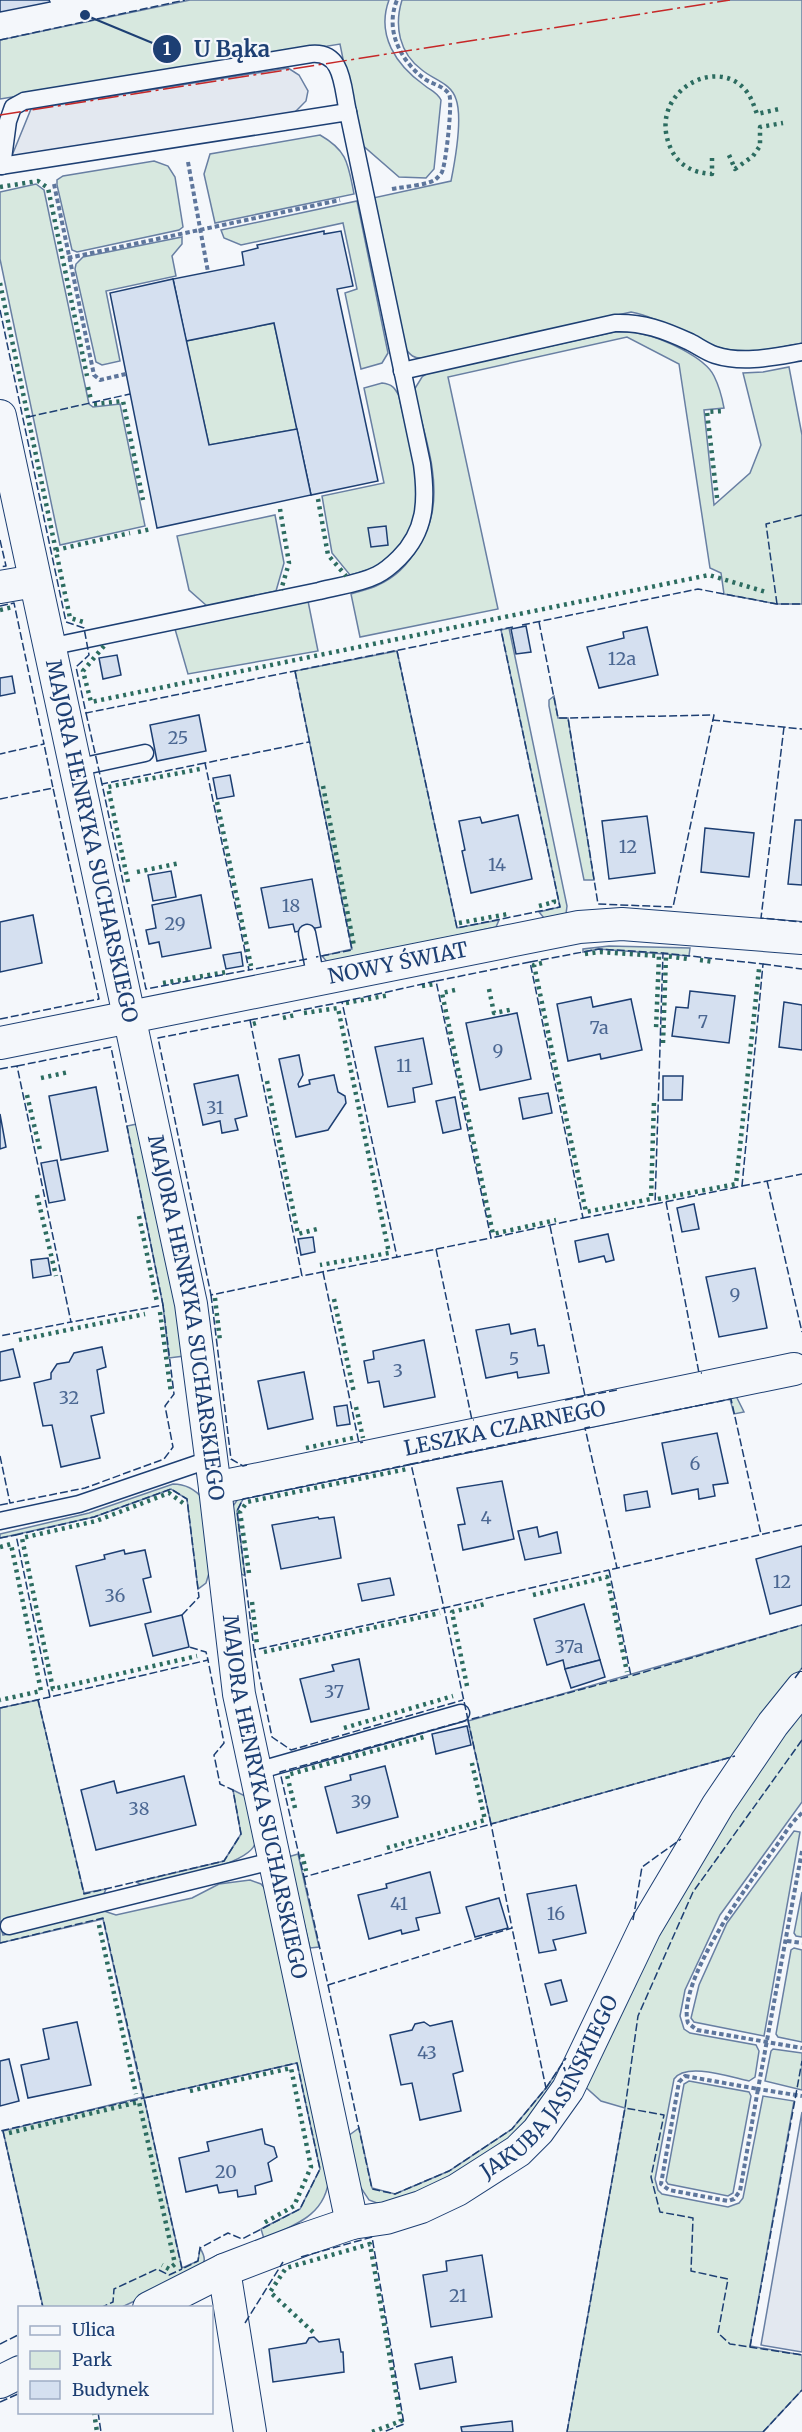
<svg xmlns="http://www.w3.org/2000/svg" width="802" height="2432" viewBox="0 0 802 2432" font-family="Merriweather,serif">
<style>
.green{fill:#d7e8df;stroke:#687fa3;stroke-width:1.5}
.parking{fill:#e3e8f0;stroke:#687fa3;stroke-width:1.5}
.building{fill:#d5e0f0;stroke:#1d3f73;stroke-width:1.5}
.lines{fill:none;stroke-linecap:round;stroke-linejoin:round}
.lane-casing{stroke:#1d3f73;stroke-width:19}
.street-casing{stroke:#1d3f73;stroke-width:34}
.path{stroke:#5e769c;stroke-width:4;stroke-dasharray:4.5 3;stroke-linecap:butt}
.lane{stroke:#f4f7fb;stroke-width:16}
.street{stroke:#f4f7fb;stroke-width:32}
.hedge{stroke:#2c6c60;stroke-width:4.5;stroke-dasharray:3 4.5;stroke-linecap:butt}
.fence{stroke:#1d3f73;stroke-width:1.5;stroke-dasharray:8 3;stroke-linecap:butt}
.power{stroke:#c62828;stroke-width:1.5;stroke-dasharray:21 4.5 3 4.5;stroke-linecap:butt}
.labels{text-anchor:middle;stroke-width:4.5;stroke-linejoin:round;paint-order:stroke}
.number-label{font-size:18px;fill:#4b6792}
.street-label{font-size:21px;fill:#1d3f73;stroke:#f4f7fb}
.leader{fill:none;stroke:#1d3f73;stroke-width:2}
.callout-dot{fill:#1d3f73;stroke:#f4f7fb;stroke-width:2}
.mark-label{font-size:18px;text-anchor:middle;font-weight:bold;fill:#fff}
.callout-label{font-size:22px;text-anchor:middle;font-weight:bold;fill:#1d3f73;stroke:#f4f7fb;stroke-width:4.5;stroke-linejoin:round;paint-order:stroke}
</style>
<rect width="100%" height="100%" fill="#f4f7fb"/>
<g class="green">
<path d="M190 0H389C376 35 396 65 424 85 431 91 436 91 441 100L434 169 426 178 399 177 360 143 340 44 0 99V40Z"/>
<path d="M402 0H802V343C781 347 758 353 737 351 699 348 668 319 631 312L423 358C414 359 410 355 405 348L373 198 451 181C455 161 463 119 456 99 451 83 434 80 422 70 399 53 394 26 402 0Z"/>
<path d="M320 135C348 151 348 164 354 194L215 223 204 174 210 154Z"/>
<polygon points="154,161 168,166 175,177 183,227 179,230 77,252 72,250 57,185 57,180 63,176"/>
<polygon points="36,184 44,190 89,404 93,407 120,404 145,526 60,545 0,259 0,192"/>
<polygon points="357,201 388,353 382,363 361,369 345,293 357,289 343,223 241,245 224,238 221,230"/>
<polygon points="182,237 182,244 172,256 176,276 106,291 120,361 102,365 96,362 75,269 76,264 83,257"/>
<polygon points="274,323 297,429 209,445 186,341"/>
<path d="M614 332C623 332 633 331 642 334 662 338 705 357 714 376 719 386 722 397 724 408L704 410 714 505 750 473 761 445 743 373 763 372 789 367 802 435V604H777L724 594 721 573 710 568 679 364 627 337 448 377 498 609 360 637 351 594C360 591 370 589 378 585 395 578 409 563 418 547 424 537 430 525 432 513 440 473 422 429 414 390L422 377 428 373Z"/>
<path d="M382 383C392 384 395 388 399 396 406 431 420 470 417 506 416 529 393 558 373 568 366 571 357 573 350 575L332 553 322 496 384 483 364 388Z"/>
<polygon points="275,515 284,563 276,591 207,606 189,590 177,536"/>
<polygon points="308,601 318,651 188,674 175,629"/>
<polygon points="509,628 567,906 566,914 544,918 539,912 560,907 501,630"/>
<polygon points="397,651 457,928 499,920 496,927 328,963 322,956 352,949 295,671"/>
<polygon points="554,696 558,718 568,718 594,880 584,880 549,706 549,700"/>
<polygon points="609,946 690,948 689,956 599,949 583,952 583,949"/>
<polygon points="137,1124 177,1302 184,1356 169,1358 163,1305 127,1126"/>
<polygon points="734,1392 744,1412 734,1414 730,1399 653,1414 655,1407"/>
<polygon points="622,1415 626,1420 243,1499 237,1511 245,1576 236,1571 231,1509 240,1496"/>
<path d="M173 1484C186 1484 195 1489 203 1499L210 1570 206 1583 198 1589 187 1499 171 1489 94 1517 0 1538V1534L89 1513Z"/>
<polygon points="802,1625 802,1668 735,1756 491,1824 468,1721"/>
<polygon points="38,1700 84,1893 106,1889 103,1896 0,1922 0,1708"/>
<path d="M802 1705V1802L720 1915 685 1990 680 2016 684 2029 690 2033 756 2045 759 2051 755 2077 749 2081C730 2077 686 2062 674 2079L655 2179 658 2190 662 2194 728 2207 739 2203 743 2198 763 2096 794 2101 750 2346 802 2355V2390L763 2432H567L625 2108 601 2101 581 2083 681 1885Z"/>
<path d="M233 1790 247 1797C250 1810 259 1831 255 1844 246 1867 165 1879 142 1885L136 1882 224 1861 241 1834Z"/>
<polygon points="794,1831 800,1832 764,2036 694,2022 691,2018 699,1985 727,1923"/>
<polygon points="298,1854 319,1947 310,1948 288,1857"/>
<path d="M250 1880 261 1884 269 1893 329 2176C327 2215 295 2225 264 2239L261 2229 300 2209 320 2169 297 2063 144 2098 182 2268 198 2261 200 2248C206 2258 206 2262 198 2271L122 2307H43L3 2131 143 2097 103 1919 0 1943V1924L3 1935 104 1911 116 1915 192 1898 219 1884Z"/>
<polygon points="802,1892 802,1937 796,1936 794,1933"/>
<polygon points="794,1948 802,1950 802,2042 778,2037 776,2034 791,1950"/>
<polygon points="581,2036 585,2038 527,2129 445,2185 382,2205 369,2200 357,2182 348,2136 359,2128 372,2188 395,2194 449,2171 512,2129 546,2088"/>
<polygon points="773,2049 802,2053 802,2090 765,2081 771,2051"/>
<polygon points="689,2081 749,2092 751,2096 733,2193 728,2196 668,2184 666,2181 684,2084"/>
</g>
<g class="parking">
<polygon points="288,68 299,75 308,91 306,101 295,112 11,158 31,109"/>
<polygon points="802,2112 802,2352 761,2345"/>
</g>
<g class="building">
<polygon points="0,0 49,0 50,2 0,12"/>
<polygon points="324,231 324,234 341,231 353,286 337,289 378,481 311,495 274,323 186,341 173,279 244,265 242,252 258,248 257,245"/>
<polygon points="173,279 209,445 297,429 311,495 157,528 110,293"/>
<polygon points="386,526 388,545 371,547 368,528"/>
<polygon points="526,626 531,652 516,654 511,629"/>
<polygon points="647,627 658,675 599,688 587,647 624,638 623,632"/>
<polygon points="117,655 121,675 103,679 99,658"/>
<polygon points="12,676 15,693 0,696 0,678"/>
<polygon points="199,715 206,751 157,761 150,725"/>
<polygon points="230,775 234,796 217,799 213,778"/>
<polygon points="518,815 532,879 471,893 462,851 465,850 459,821 480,817 482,823"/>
<polygon points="647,816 655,873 609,879 602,821"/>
<polygon points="795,820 802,820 802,885 788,884"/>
<polygon points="705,828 754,833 749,877 701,872"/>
<polygon points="171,871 176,897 153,901 148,875"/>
<polygon points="312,879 321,927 295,932 293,924 269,928 261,888"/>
<polygon points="201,895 211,948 162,957 159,942 149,944 146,930 156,928 152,905"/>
<polygon points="33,915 42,963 0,972 0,922"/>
<polygon points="241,952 243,966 226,969 223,955"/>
<polygon points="690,991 735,996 729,1043 672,1036 676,1007 688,1008"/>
<polygon points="591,997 593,1007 631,999 642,1050 601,1059 600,1054 568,1061 557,1004"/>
<polygon points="784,1002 802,1005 802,1050 779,1047"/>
<polygon points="517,1013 531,1079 480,1090 466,1023"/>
<polygon points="423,1038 432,1084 413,1088 415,1102 388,1107 375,1047"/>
<polygon points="299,1055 303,1075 298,1084 299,1087 310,1084 309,1080 334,1075 338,1092 345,1096 346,1103 328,1130 296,1137 279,1059"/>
<polygon points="238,1075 247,1116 235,1119 238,1130 222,1133 220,1121 203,1125 194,1084"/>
<polygon points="663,1076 683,1076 682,1100 663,1100"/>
<polygon points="96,1087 108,1151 61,1160 49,1096"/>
<polygon points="548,1093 552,1113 523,1119 519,1098"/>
<polygon points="455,1097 461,1129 443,1133 436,1101"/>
<polygon points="0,1114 6,1147 0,1149"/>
<polygon points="57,1160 65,1200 49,1203 41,1163"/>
<polygon points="694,1204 699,1229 682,1232 677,1208"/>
<polygon points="608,1234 614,1260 606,1262 604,1256 579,1262 575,1241"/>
<polygon points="313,1237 315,1252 301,1255 298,1239"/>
<polygon points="48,1258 51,1275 33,1278 31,1260"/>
<polygon points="755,1268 767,1328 719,1337 706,1277"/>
<polygon points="509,1324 511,1334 535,1329 538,1346 544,1345 549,1373 518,1378 517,1372 486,1378 476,1330"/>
<polygon points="424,1340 435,1397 384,1407 379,1381 368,1383 364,1361 374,1359 373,1351"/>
<polygon points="102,1347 106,1367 97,1370 104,1413 91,1416 100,1458 61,1467 52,1425 43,1426 34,1383 51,1379 51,1373 57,1364 69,1362 74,1353"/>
<polygon points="13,1349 20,1377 0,1381 0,1352"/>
<polygon points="304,1372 313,1419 268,1429 258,1381"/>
<polygon points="347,1405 350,1424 337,1426 334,1407"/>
<polygon points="717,1433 728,1483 713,1485 715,1496 699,1499 698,1489 672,1494 662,1443"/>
<polygon points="502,1481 514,1539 463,1550 458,1525 465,1524 457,1488"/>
<polygon points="647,1491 650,1507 626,1511 624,1495"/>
<polygon points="318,1517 319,1519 334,1517 341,1558 281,1569 272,1525"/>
<polygon points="537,1527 539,1537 557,1532 561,1553 525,1560 518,1531"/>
<polygon points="802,1546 802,1605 770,1614 756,1559"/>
<polygon points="124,1550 125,1554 145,1550 151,1577 143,1579 151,1612 90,1626 76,1566 105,1559 104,1555"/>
<polygon points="390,1578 394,1595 362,1601 358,1584"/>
<polygon points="584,1604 600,1660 565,1669 563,1660 547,1665 534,1619"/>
<polygon points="182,1615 189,1647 153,1656 145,1624"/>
<polygon points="359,1659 369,1709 311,1722 300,1679 334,1671 332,1665"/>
<polygon points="600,1660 605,1677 571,1688 565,1669"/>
<polygon points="467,1726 471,1745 436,1754 432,1734"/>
<polygon points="385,1766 398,1817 337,1833 325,1787 351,1780 350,1775"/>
<polygon points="184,1776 196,1825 96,1850 81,1790 114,1781 117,1793"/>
<polygon points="430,1872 440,1913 416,1918 419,1930 402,1934 401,1930 369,1939 358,1895 387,1888 386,1884"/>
<polygon points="576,1885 586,1933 553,1940 556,1950 539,1953 527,1894"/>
<polygon points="499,1898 508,1928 475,1937 466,1907"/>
<polygon points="561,1980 567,2001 551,2005 545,1984"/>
<polygon points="452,2021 463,2071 453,2074 461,2111 420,2120 412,2083 401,2085 390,2035 412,2030 415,2024 424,2022 430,2026"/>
<polygon points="77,2022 91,2085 28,2098 21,2065 49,2059 43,2029"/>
<polygon points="9,2059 19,2101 0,2106 0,2061"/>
<polygon points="262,2129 265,2144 274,2147 277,2157 268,2163 272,2181 255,2186 256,2194 238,2197 237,2190 219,2193 217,2185 186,2192 179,2158 209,2151 207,2142"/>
<polygon points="482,2255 492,2317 431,2327 423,2275 447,2271 446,2261"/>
<polygon points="314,2337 319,2342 339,2339 341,2352 343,2352 344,2372 273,2382 269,2349 306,2343 309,2338"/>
<polygon points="452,2357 456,2382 420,2389 415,2364"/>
<polygon points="512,2421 513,2432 462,2432 461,2427"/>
</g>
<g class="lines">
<defs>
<g id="lane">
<path d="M0 166 348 112 422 464C427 501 426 531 399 558 392 565 385 571 377 575 359 584 338 586 319 591L49 647"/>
<path d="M2 166 8 121 13 107 24 101 311 54C344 51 342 87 348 112"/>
<path d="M402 371 615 323C643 322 664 330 690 342 698 346 706 352 715 355 743 364 773 357 802 352"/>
<polyline points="75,768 145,753"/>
<polyline points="307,933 316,979"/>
<polyline points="0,1521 79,1504 211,1459"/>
<polyline points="257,1771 461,1713"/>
<polyline points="9,1926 276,1860"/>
</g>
<g id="street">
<path id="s1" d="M0 416 191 1304 215 1488 239 1694 352 2223"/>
<polyline points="0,587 35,581"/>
<path id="s2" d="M0 1043 579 927 622 924 802 938"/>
<path id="s3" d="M215 1488 794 1369"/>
<polyline points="224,2270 250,2432"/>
<path id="s4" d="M149 2308 224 2270 305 2239 352 2223 386 2218 421 2207 457 2190 518 2151 538 2131 568 2089 645 1928 718 1805 773 1724 802 1688"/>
<polyline points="0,2382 20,2372"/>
</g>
</defs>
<use href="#lane" class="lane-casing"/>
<use href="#street" class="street-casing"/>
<g class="path">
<polyline points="188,162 208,272"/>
<polyline points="54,184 94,375 100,380 126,374"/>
<path d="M392 189C402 187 429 185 436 179 437 178 442 173 442 172 446 163 453 100 449 94 443 85 430 84 422 77 399 58 385 29 397 0"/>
<polyline points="68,258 340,200"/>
<path d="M802 1813C791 1822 783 1837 774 1849 749 1883 676 1982 688 2023L697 2030 802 2048"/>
<polyline points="802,1851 758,2089 802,2096"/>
<polyline points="787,1941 802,1943"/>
<polygon points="685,2076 758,2089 740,2191 734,2199 728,2201 669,2190 661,2184 679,2082"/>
</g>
<use href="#lane" class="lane"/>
<use href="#street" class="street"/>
<g class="hedge">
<polyline points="729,155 735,169 753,156 760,146 760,127 783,123"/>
<path d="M712 158V174C694 173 679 166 671 149 645 93 718 53 747 92 752 99 754 106 757 114L779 109"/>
<polyline points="0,187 38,181 48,188 87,376"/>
<polyline points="0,283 70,618 87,623"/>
<polyline points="88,387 91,400"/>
<polyline points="94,404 123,401 143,500"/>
<polyline points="717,498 707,412 723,411"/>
<polyline points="318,499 328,555 346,576"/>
<polyline points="280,509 289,563 281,590"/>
<polyline points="138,532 151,529"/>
<polyline points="56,550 130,533"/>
<polyline points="0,610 13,607"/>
<polyline points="104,646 83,671 91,702 709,575 766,592"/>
<polyline points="323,786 354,946"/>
<polyline points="217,802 251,966"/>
<polyline points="137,872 180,863"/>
<polyline points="128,882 108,787 200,769"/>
<polyline points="539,906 554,902 553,896"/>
<polyline points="459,923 508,914"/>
<polyline points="585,954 600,952 659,956 656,1029"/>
<polyline points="700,960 714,962"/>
<polyline points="542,963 534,965 586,1212 651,1199 654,1101"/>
<polyline points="163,983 226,972"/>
<polyline points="422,986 435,984"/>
<polyline points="489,989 494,1013 514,1009"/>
<polyline points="455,990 442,993 493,1234 556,1220"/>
<polyline points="346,1003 390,995"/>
<polyline points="304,1013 338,1008 389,1253 320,1265"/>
<polyline points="283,1018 295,1015"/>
<polyline points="253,1024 260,1022"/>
<polyline points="663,1043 666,956 688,959"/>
<polyline points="41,1078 69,1072"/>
<polyline points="267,1081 298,1234 317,1229"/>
<polyline points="27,1095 40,1150"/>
<polyline points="37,1195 56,1276"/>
<polyline points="658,1199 736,1184 759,969"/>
<polyline points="139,1216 157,1302"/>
<polyline points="215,1298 220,1341"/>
<polyline points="334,1299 354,1393"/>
<polyline points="160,1312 171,1393"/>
<polyline points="19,1340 145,1314"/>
<polyline points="356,1407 363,1438"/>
<polyline points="306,1448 353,1438"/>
<polyline points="183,1503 169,1493 96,1521 22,1538 53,1689 197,1656"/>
<polyline points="0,1547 11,1544 41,1691 0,1700"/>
<polyline points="249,1573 240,1512 247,1502 407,1469"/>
<polyline points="533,1595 607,1577 627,1672"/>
<polyline points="252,1602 257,1644"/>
<polyline points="264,1652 440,1613"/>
<polyline points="467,1686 452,1612 485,1604"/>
<polyline points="344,1728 453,1696"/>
<polyline points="295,1808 287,1775 424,1737"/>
<polyline points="387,1848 485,1820 471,1759"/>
<polyline points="302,1854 306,1871"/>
<polyline points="99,1925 136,2094"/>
<polyline points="190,2091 291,2068 311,2167 294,2206 262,2224"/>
<polyline points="9,2133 139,2102 175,2264 169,2269 162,2265"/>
<polyline points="313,2332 270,2292 286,2268 370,2244 401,2421 372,2432"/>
<polyline points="94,2412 97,2432"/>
</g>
<g class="fence">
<polyline points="0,40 185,0"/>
<polyline points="0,310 66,622 84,628 89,655 76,667 86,713 513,627"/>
<polyline points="28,417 130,394"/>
<polyline points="0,540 6,566 0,567"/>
<polyline points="777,604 766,524 802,515"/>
<polyline points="0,606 14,603 44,744 0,754"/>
<polyline points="539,622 558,718 568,718 714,715 673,907 598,904 568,718"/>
<polyline points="522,625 698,589 777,604 802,604"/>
<polyline points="397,651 457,928 560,907 501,630"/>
<polyline points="295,671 352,950 316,957"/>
<polyline points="86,713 102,784"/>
<polyline points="712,720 802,729"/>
<polyline points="784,727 761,918 802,922"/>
<polyline points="205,763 102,784 146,989 249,970"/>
<polyline points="0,799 53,788 44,744"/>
<polyline points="307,959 249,970 205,763 309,742"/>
<polyline points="530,962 599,949 663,953 655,1204 583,1218"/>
<polyline points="763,964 802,969"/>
<polyline points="436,981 530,962 583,1218 491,1238"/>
<polyline points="342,1002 436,981 491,1238 397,1257"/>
<polyline points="0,1019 99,999 53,788"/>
<polygon points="250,1020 302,1276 211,1295 158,1038"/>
<polyline points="250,1020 342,1002 397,1257 302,1276"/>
<polyline points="17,1066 111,1047 163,1305 71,1322"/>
<polyline points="0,1069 17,1066 71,1322 0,1336"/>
<polyline points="767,1181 802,1332"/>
<polyline points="742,1186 802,1174"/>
<polyline points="666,1202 699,1373 702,1373"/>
<polyline points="655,1204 742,1186 763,964 663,953"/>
<polyline points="550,1226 585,1396 617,1390"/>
<polyline points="436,1249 472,1420 474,1420"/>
<polyline points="323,1272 359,1443 363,1442"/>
<polyline points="211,1295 231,1459 243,1466 247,1465"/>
<polyline points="565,1400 585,1396"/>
<polyline points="652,1415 731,1399 761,1534"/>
<polyline points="590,1427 585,1428 617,1568"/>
<polyline points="537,1438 411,1464 444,1608 609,1570"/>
<polyline points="0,1456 10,1503 85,1488 164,1459 173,1447 165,1406 174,1394 163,1305"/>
<polyline points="411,1464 243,1499 237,1511 254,1650 444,1608 468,1720 631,1676"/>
<polyline points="0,1505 10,1503"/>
<polyline points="802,1525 609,1570 631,1676 802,1625"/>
<polyline points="0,1538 16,1535"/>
<polyline points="182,1615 199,1597 187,1499 171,1489 94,1517 16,1535 50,1697 208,1660 206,1652 189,1647"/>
<polyline points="254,1650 272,1737 291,1750 463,1700"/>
<polyline points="795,1678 802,1668"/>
<polyline points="38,1700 84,1894 224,1861 241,1834 233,1790 220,1784 214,1755 224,1743 208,1660"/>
<polyline points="0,1708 50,1697"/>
<polygon points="468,1720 491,1824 304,1877 280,1772"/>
<polyline points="802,1740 693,1892 638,2016 625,2108 664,2115 651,2177 660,2212 693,2218 691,2271 728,2279 718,2333 730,2344 802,2355"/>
<polyline points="304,1877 328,1985 512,1928 491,1824 735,1756"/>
<polyline points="633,1920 642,1867 681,1839"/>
<polyline points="0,1943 103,1918 144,2098 0,2131"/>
<polyline points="328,1985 372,2189 395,2194 449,2171 512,2129 546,2088 512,1928"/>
<polygon points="297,2063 320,2169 300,2209 242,2239 228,2233 200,2248 198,2261 182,2269 144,2098"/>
<polyline points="546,2088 566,2058"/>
<polyline points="3,2131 43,2308"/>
<polyline points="301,2257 372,2237 404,2424 383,2432"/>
<polyline points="100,2308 113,2302 114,2289 157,2269 169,2275 182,2269"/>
<polyline points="245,2323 283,2262"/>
<polyline points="0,2344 20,2334"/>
<polyline points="750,2347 802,2061"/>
<polyline points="0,2402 20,2393"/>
<polyline points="98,2412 101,2432"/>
<polyline points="567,2432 625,2108"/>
<polyline points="763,2432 802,2390"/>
</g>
<polyline class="power" points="0,115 730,0"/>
</g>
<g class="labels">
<g class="number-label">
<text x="622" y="665">12a</text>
<text x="178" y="744">25</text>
<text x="628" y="853">12</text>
<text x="497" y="871">14</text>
<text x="291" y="912">18</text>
<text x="175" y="930">29</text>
<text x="703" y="1028">7</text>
<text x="599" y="1034">7a</text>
<text x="498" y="1057">9</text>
<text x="404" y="1072">11</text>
<text x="215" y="1114">31</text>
<text x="735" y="1301">9</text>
<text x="514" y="1365">5</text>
<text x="398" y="1377">3</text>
<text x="69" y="1404">32</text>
<text x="695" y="1470">6</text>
<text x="486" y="1524">4</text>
<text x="782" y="1588">12</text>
<text x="115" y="1602">36</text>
<text x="569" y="1653">37a</text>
<text x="334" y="1698">37</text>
<text x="361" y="1808">39</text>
<text x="139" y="1815">38</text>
<text x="399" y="1910">41</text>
<text x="556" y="1920">16</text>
<text x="427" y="2059">43</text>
<text x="226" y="2178">20</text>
<text x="458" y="2302">21</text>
</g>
<g class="street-label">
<text dy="7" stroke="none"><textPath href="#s1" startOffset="435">MAJORA HENRYKA SUCHARSKIEGO</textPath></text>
<text dy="7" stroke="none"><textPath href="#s2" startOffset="406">NOWY ŚWIAT</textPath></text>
<text dy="7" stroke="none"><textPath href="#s1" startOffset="921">MAJORA HENRYKA SUCHARSKIEGO</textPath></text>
<text dy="7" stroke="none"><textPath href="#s3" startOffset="296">LESZKA CZARNEGO</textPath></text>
<text dy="7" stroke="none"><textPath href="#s1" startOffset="1407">MAJORA HENRYKA SUCHARSKIEGO</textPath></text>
<text dy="7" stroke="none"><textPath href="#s4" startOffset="474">JAKUBA JASIŃSKIEGO</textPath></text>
</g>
</g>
<path class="leader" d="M85 15L167 49"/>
<g class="callout-dot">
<circle cx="85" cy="15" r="6"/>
<circle cx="167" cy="49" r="15"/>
</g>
<g class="mark-label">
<text x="167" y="55">1</text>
</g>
<g class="callout-label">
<text x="232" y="57">U Bąka</text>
</g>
<rect x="18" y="2306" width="195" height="108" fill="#f4f7fb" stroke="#9eadc5" stroke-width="1.5"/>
<rect x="30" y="2326" width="30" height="9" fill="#f4f7fb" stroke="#9eadc5" stroke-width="1.5"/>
<text x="72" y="2336" font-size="18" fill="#1d3f73">Ulica</text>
<rect x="30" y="2351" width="30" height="18" fill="#d7e8df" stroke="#9eadc5" stroke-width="1.5"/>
<text x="72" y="2366" font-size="18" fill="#1d3f73">Park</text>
<rect x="30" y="2381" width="30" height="18" fill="#d5e0f0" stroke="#9eadc5" stroke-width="1.5"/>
<text x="72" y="2396" font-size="18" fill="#1d3f73">Budynek</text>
</svg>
